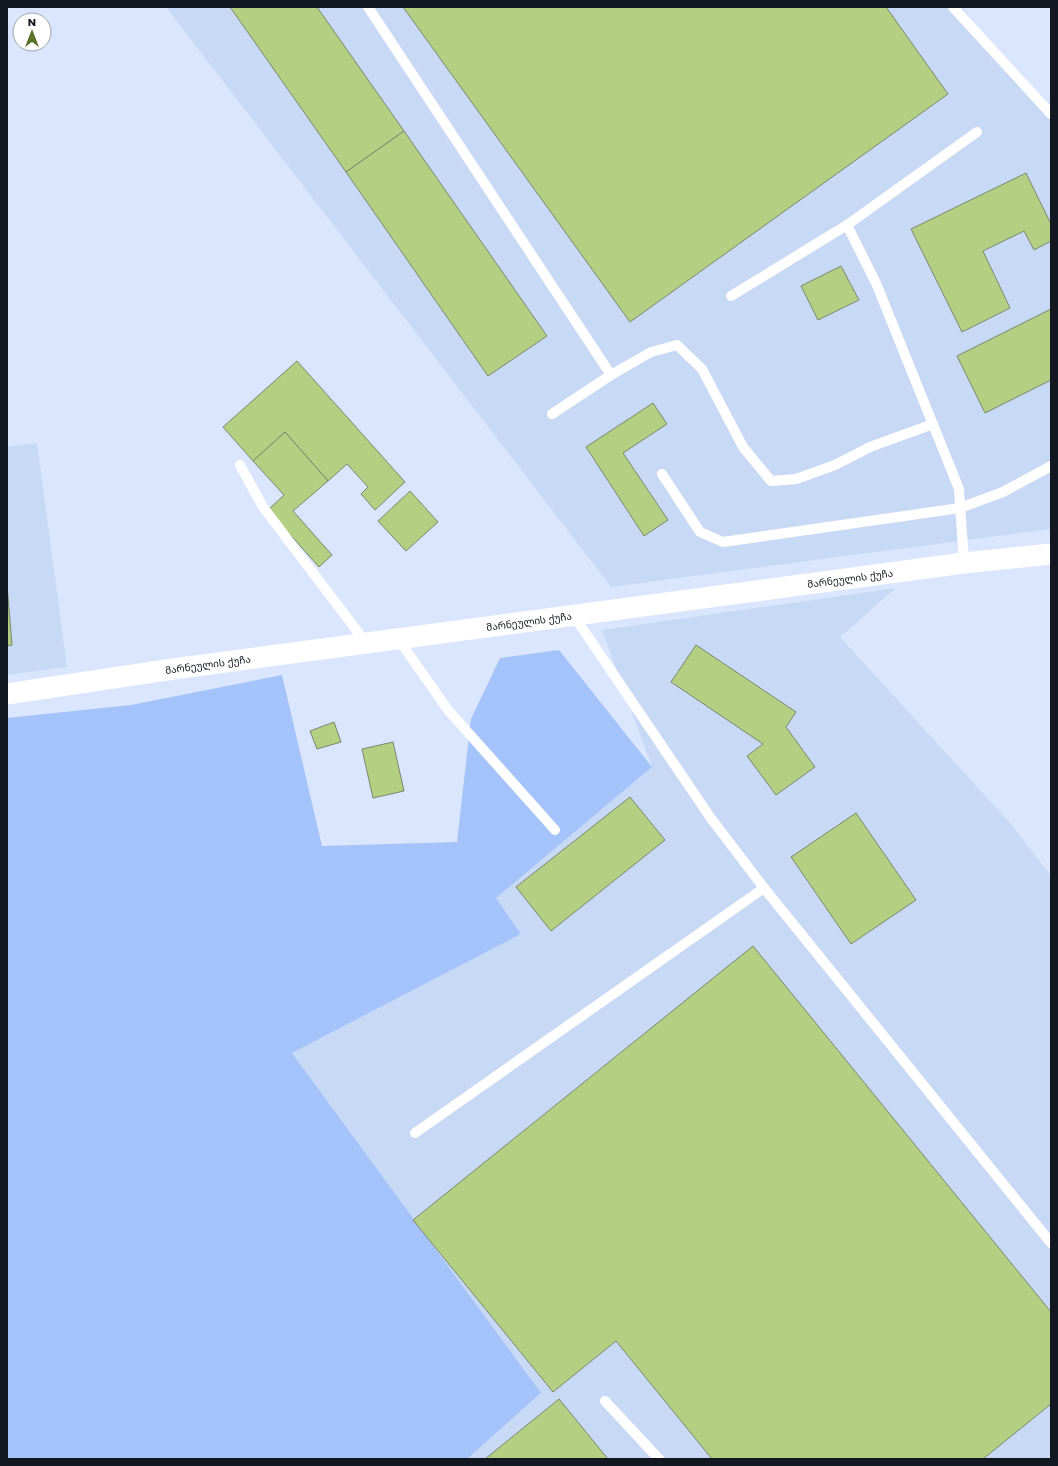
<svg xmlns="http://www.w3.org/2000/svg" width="1058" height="1466" viewBox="0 0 1058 1466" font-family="Poppins,'Noto Sans Georgian',sans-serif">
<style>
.built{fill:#c8d9f6}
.green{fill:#a4c3fa}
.building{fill:#b3d082;stroke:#7c856f}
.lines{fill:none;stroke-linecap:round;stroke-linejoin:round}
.service{stroke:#fff;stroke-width:10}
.minor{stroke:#fff;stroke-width:21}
.labels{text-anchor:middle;stroke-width:3;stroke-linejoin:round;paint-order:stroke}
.street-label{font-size:10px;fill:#13171f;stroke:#fff}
</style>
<rect width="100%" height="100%" fill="#d9e6fd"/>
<g class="built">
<polygon points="166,7 962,7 1051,116 1051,529 611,587"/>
<polygon points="37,443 67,667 7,675 7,447"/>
<polygon points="896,588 840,637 1011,824 1051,876 1051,1459 467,1459 541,1394 292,1053 521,934 496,898 652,767 602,630"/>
</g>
<polygon class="green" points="559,650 652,767 496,898 521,934 292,1053 541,1393 467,1459 7,1459 7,718 131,705 282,675 322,846 457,842 471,719 500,658"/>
<g class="building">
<polygon points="230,7 317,7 404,131 346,172"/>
<polygon points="403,7 886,7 948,94 630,322"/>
<polygon points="404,131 547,336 488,376 346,172"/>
<polygon points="1026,173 1051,224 1051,241 1034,250 1024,231 983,251 1010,308 962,332 911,229"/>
<polygon points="841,266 859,300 818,320 801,286"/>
<polygon points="1051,309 1051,380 985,413 957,356"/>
<polygon points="297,361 405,482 375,510 361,494 368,487 347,464 328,481 285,432 253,461 223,427"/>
<polygon points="653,403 667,424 623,453 668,520 644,536 586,447"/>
<polygon points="285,432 328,481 293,511 332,555 319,567 268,510 284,495 253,461"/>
<polygon points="410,491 438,522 406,551 378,521"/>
<polygon points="7,585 12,645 7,646"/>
<polygon points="696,645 796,712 786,727 815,767 776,795 747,756 763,744 671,682"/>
<polygon points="334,722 341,742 317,749 310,731"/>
<polygon points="393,742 404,791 373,798 362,749"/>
<polygon points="630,797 665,840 551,931 516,887"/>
<polygon points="856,813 916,900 851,944 791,857"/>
<polygon points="753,946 1051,1312 1051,1404 983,1459 712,1459 616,1341 553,1392 413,1220"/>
<polygon points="559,1399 608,1459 485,1459"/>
</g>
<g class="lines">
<g class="service">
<polyline points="368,7 611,375 651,352 677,345 702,369 743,447 771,481 796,479 835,465 870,447 933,424"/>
<polyline points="953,7 1051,114"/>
<polyline points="847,225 876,283 959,489 964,563"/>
<polyline points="731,296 847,225 977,132"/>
<polyline points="552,414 611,375"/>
<polyline points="240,465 263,507 367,644"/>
<polyline points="662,474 700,532 723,542 960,508 1003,492 1051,466"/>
<polyline points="574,616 710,817 764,888 1051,1243"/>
<polyline points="399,640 448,710 555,830"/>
<polyline points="415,1133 764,888"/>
<polyline points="605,1401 659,1459"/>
</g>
<path class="minor" id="s1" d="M7 694 173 669 964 563 1051 554"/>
</g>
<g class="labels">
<g class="street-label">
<text dy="4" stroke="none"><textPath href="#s1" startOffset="851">მარნეულის ქუჩა</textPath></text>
<text dy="4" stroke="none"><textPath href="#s1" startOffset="527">მარნეულის ქუჩა</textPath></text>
<text dy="4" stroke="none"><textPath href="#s1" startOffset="203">მარნეულის ქუჩა</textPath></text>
</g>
</g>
<rect width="1058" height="1466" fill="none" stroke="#13171f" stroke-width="16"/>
<g transform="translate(32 32)"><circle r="19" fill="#ffffff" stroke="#a1a2a5"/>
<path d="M0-3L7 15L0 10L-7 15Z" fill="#5a7427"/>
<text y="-6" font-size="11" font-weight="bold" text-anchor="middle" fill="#13171f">N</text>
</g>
</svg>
